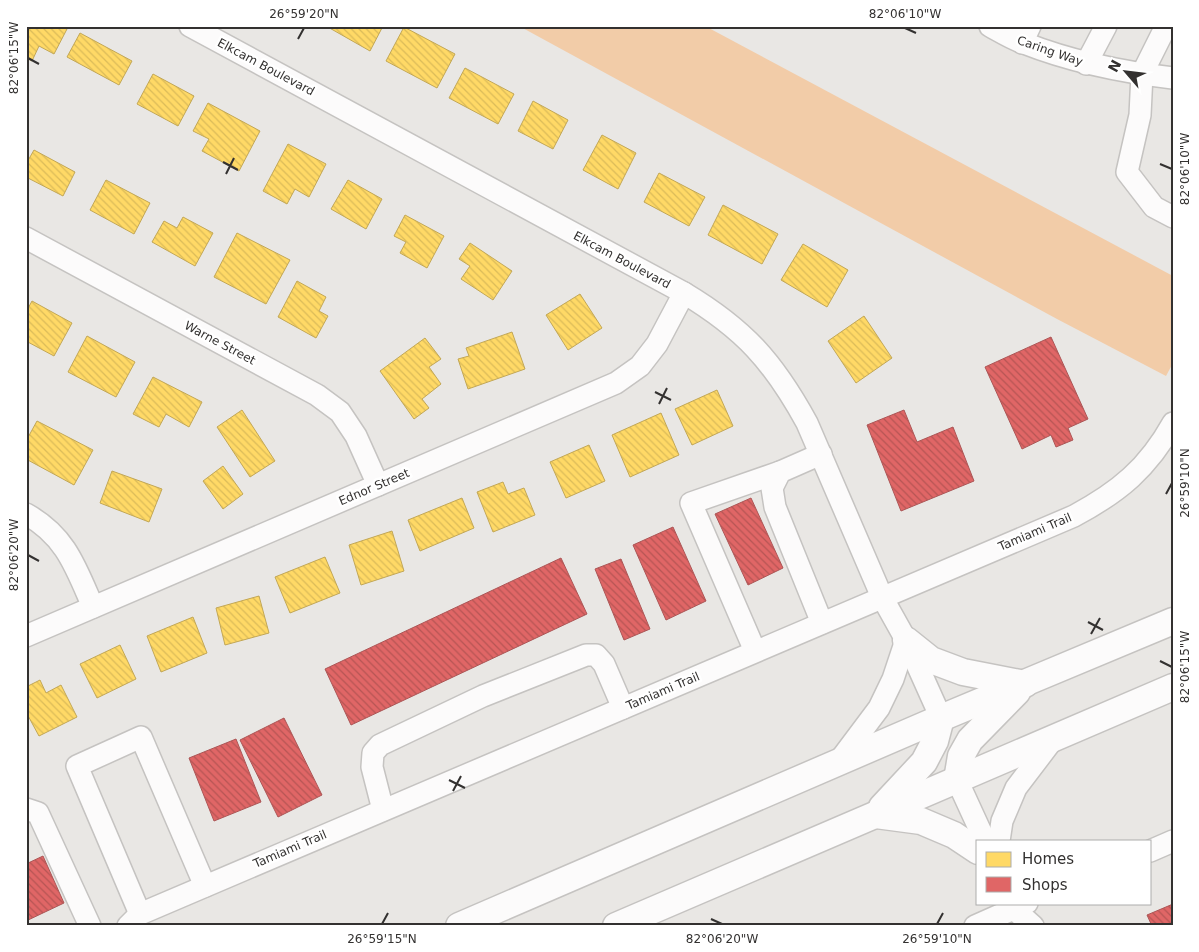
<svg xmlns="http://www.w3.org/2000/svg" width="1199" height="952" viewBox="0 0 1199 952" font-family="'DejaVu Sans',sans-serif">
<style>
.water{fill:#f2cca8}
.homes{fill:url(#homes-back-hatch);stroke:#c2a756}
.shops{fill:url(#shops-back-hatch);stroke:#ac5656}
.lines{fill:none;stroke-linecap:round;stroke-linejoin:round}
.minor-casing{stroke:#c5c3c1;stroke-width:24}
.major-casing{stroke:#c5c3c1;stroke-width:29}
.minor{stroke:#fcfbfb;stroke-width:21}
.major{stroke:#fcfbfb;stroke-width:26}
.ticks{fill:none;stroke:#333130;stroke-width:2}
.labels{text-anchor:middle;stroke-width:5;stroke-linejoin:round;paint-order:stroke}
.street-label{font-size:12px;fill:#333130;stroke:#fff}
.neatline{fill:none;stroke:#333130;stroke-width:2}
.ticks-label{font-size:12px;text-anchor:middle;fill:#333130}
</style>
<defs>
<pattern id="homes-back-hatch" width="6" height="6" patternUnits="userSpaceOnUse" patternTransform="scale(1.25)"><rect width="6" height="6" fill="#ffd966"/><path d="M-1 5l2 2M0 0l6 6M5-1l2 2" fill="none" stroke="#dbbb59"/></pattern>
<pattern id="shops-back-hatch" width="6" height="6" patternUnits="userSpaceOnUse" patternTransform="scale(1.25)"><rect width="6" height="6" fill="#e06666"/><path d="M-1 5l2 2M0 0l6 6M5-1l2 2" fill="none" stroke="#b65554"/></pattern>
</defs>
<rect width="100%" height="100%" fill="#e9e7e4"/>
<polygon class="water" points="519,26 705,26 1173,276 1173,363 1166,376 1057,319"/>
<g class="homes">
<polygon points="26,26 63,26 67,29 54,54 39,46 32,61 26,58"/>
<polygon points="326,26 383,26 370,51"/>
<polygon points="404,27 455,54 437,88 386,61"/>
<polygon points="80,33 132,61 119,85 67,57"/>
<polygon points="465,68 514,94 498,124 449,98"/>
<polygon points="153,74 194,96 178,126 137,104"/>
<polygon points="533,101 568,120 553,149 518,131"/>
<polygon points="208,103 260,131 239,171 202,151 209,139 193,131"/>
<polygon points="602,135 636,153 618,189 583,170"/>
<polygon points="288,144 326,164 309,197 295,189 287,204 263,191"/>
<polygon points="34,150 75,172 63,196 26,177 26,164"/>
<polygon points="659,173 705,197 689,226 644,202"/>
<polygon points="106,180 150,203 134,234 90,210"/>
<polygon points="348,180 382,199 366,229 331,209"/>
<polygon points="723,205 778,234 762,264 708,235"/>
<polygon points="405,215 444,236 427,268 400,253 406,242 394,236"/>
<polygon points="183,217 213,233 195,266 152,242 164,221 177,228"/>
<polygon points="237,233 290,260 266,304 214,277"/>
<polygon points="470,243 512,271 493,300 461,279 470,266 459,259"/>
<polygon points="803,244 848,270 827,307 781,280"/>
<polygon points="297,281 326,297 319,311 328,316 316,338 278,317"/>
<polygon points="580,294 602,328 568,350 546,315"/>
<polygon points="32,301 72,323 54,356 26,341 26,312"/>
<polygon points="864,316 892,358 856,383 828,341"/>
<polygon points="512,332 525,369 468,389 458,359 469,356 466,348"/>
<polygon points="87,336 135,362 116,397 68,372"/>
<polygon points="425,338 441,359 429,367 441,384 422,399 429,408 414,419 380,371"/>
<polygon points="153,377 202,402 189,427 166,414 159,427 133,414"/>
<polygon points="717,390 733,426 692,445 675,409"/>
<polygon points="242,410 275,461 250,477 217,427"/>
<polygon points="661,413 679,455 630,477 612,435"/>
<polygon points="37,421 93,450 74,485 26,459 26,441"/>
<polygon points="589,445 605,481 566,498 550,462"/>
<polygon points="223,466 243,494 223,509 203,481"/>
<polygon points="112,471 162,489 149,522 100,503"/>
<polygon points="503,482 508,494 524,488 535,515 493,532 477,492"/>
<polygon points="462,498 474,528 420,551 408,520"/>
<polygon points="392,531 404,571 361,585 349,545"/>
<polygon points="325,557 340,593 290,613 275,577"/>
<polygon points="259,596 269,633 225,645 216,608"/>
<polygon points="193,617 207,653 161,672 147,636"/>
<polygon points="120,645 136,679 97,698 80,664"/>
<polygon points="40,680 46,693 61,685 77,717 39,736 26,712 26,687"/>
</g>
<g class="shops">
<polygon points="1051,337 1088,419 1068,428 1073,440 1056,447 1051,435 1022,449 985,367"/>
<polygon points="904,410 917,442 953,427 974,481 901,511 867,425"/>
<polygon points="751,498 783,568 748,585 715,514"/>
<polygon points="673,527 706,601 666,620 633,545"/>
<polygon points="561,558 587,614 351,725 325,669"/>
<polygon points="621,559 650,629 624,640 595,569"/>
<polygon points="284,718 322,795 278,817 240,740"/>
<polygon points="236,739 261,802 214,821 189,758"/>
<polygon points="43,856 64,903 26,921 26,864"/>
<polygon points="1173,904 1173,926 1152,926 1147,915"/>
</g>
<g class="lines">
<defs>
<g id="minor">
<path d="M190 26 684 293C744 329 773 361 807 423L882 597 906 640 941 718"/>
<path d="M990 26C1001 32 1012 39 1024 43 1072 62 1122 72 1173 78"/>
<polyline points="1166,26 1142,74 1140,115 1127,172 1154,207 1173,217"/>
<polyline points="1022,43 1030,26"/>
<polyline points="1086,64 1106,26"/>
<polyline points="26,238 317,395 340,412 356,436 378,485"/>
<polyline points="821,454 780,472 772,488 775,507 822,623"/>
<path d="M26 514C66 536 76 568 93 607"/>
<polyline points="26,636 616,383 640,366 657,344 684,293"/>
<polyline points="755,651 691,503 780,472"/>
<polyline points="837,764 879,708 893,679 906,640"/>
<polyline points="957,780 985,841"/>
<polyline points="26,809 38,813 90,926"/>
<polyline points="383,810 372,767 373,753 380,745 483,696 586,655 596,655 604,664 623,708"/>
<polyline points="999,841 1002,821 1016,788 1054,738"/>
<polyline points="1150,851 1173,841"/>
<polyline points="1014,909 1033,926"/>
<polyline points="140,914 77,766 141,737 205,886"/>
<path d="M128 926 140 914 1074 516C1119 492 1148 468 1173 423"/>
<polyline points="975,926 1027,903"/>
</g>
<g id="major">
<polyline points="906,640 931,660 963,672 1025,684"/>
<polyline points="957,780 961,756 970,740 1017,692"/>
<polyline points="882,807 924,762 935,741 941,718"/>
<polyline points="876,815 921,821 954,835 978,851"/>
<polyline points="459,926 941,718 1173,621"/>
<polyline points="616,926 1173,687"/>
</g>
</defs>
<use href="#minor" class="minor-casing"/>
<use href="#major" class="major-casing"/>
<use href="#minor" class="minor"/>
<use href="#major" class="major"/>
</g>
<path class="ticks" d="M905 28 916 33M298 39 304 28M28 58 39 64M223 162 238 170M1160 164 1172 169M226 174 234 158M655 392 671 400M659 404 667 388M1166 494 1172 483M28 555 39 561M1088 622 1103 630M1091 634 1100 618M1160 661 1172 667M449 780 465 788M453 791 461 776M711 919 722 924M382 924 388 913M937 924 943 913"/>
<g class="labels">
<g class="street-label">
<text transform="translate(1050 51) rotate(19)" y="4">Caring Way</text>
<text transform="translate(266 67) rotate(28)" y="4">Elkcam Boulevard</text>
<text transform="translate(622 260) rotate(28)" y="4">Elkcam Boulevard</text>
<text transform="translate(220 343) rotate(28)" y="4">Warne Street</text>
<text transform="translate(374 487) rotate(-23)" y="4">Ednor Street</text>
<text transform="translate(1035 532) rotate(-23)" y="4">Tamiami Trail</text>
<text transform="translate(663 691) rotate(-23)" y="4">Tamiami Trail</text>
<text transform="translate(290 849) rotate(-23)" y="4">Tamiami Trail</text>
</g>
</g>
<rect width="1199" height="952" fill="none" stroke="#ffffff" stroke-width="55"/>
<rect x="976" y="840" width="175" height="65" fill="#ffffff" stroke="#adadac"/>
<rect x="986" y="852" width="25" height="15" fill="#ffd966" stroke="#adadac"/>
<text x="1022" y="864" font-size="15" fill="#333130">Homes</text>
<rect x="986" y="877" width="25" height="15" fill="#e06666" stroke="#adadac"/>
<text x="1022" y="890" font-size="15" fill="#333130">Shops</text>
<g transform="translate(1126 72) rotate(298)" stroke="#ffffff" stroke-width="4" paint-order="stroke">
<path d="M0-4L9 19L0 12L-9 19Z" fill="#333130"/>
<text y="-8" font-size="14" font-weight="bold" text-anchor="middle" fill="#333130">N</text>
</g>
<rect x="28" y="28" width="1144" height="896" class="neatline"/>
<g class="ticks-label">
<text x="304" y="18">26°59'20"N</text>
<text x="905" y="18">82°06'10"W</text>
<text transform="translate(14 58) rotate(-90)" y="4">82°06'15"W</text>
<text transform="translate(1185 169) rotate(-90)" y="4">82°06'10"W</text>
<text transform="translate(1185 483) rotate(-90)" y="4">26°59'10"N</text>
<text transform="translate(14 555) rotate(-90)" y="4">82°06'20"W</text>
<text transform="translate(1185 667) rotate(-90)" y="4">82°06'15"W</text>
<text x="382" y="943">26°59'15"N</text>
<text x="722" y="943">82°06'20"W</text>
<text x="937" y="943">26°59'10"N</text>
</g>
</svg>
